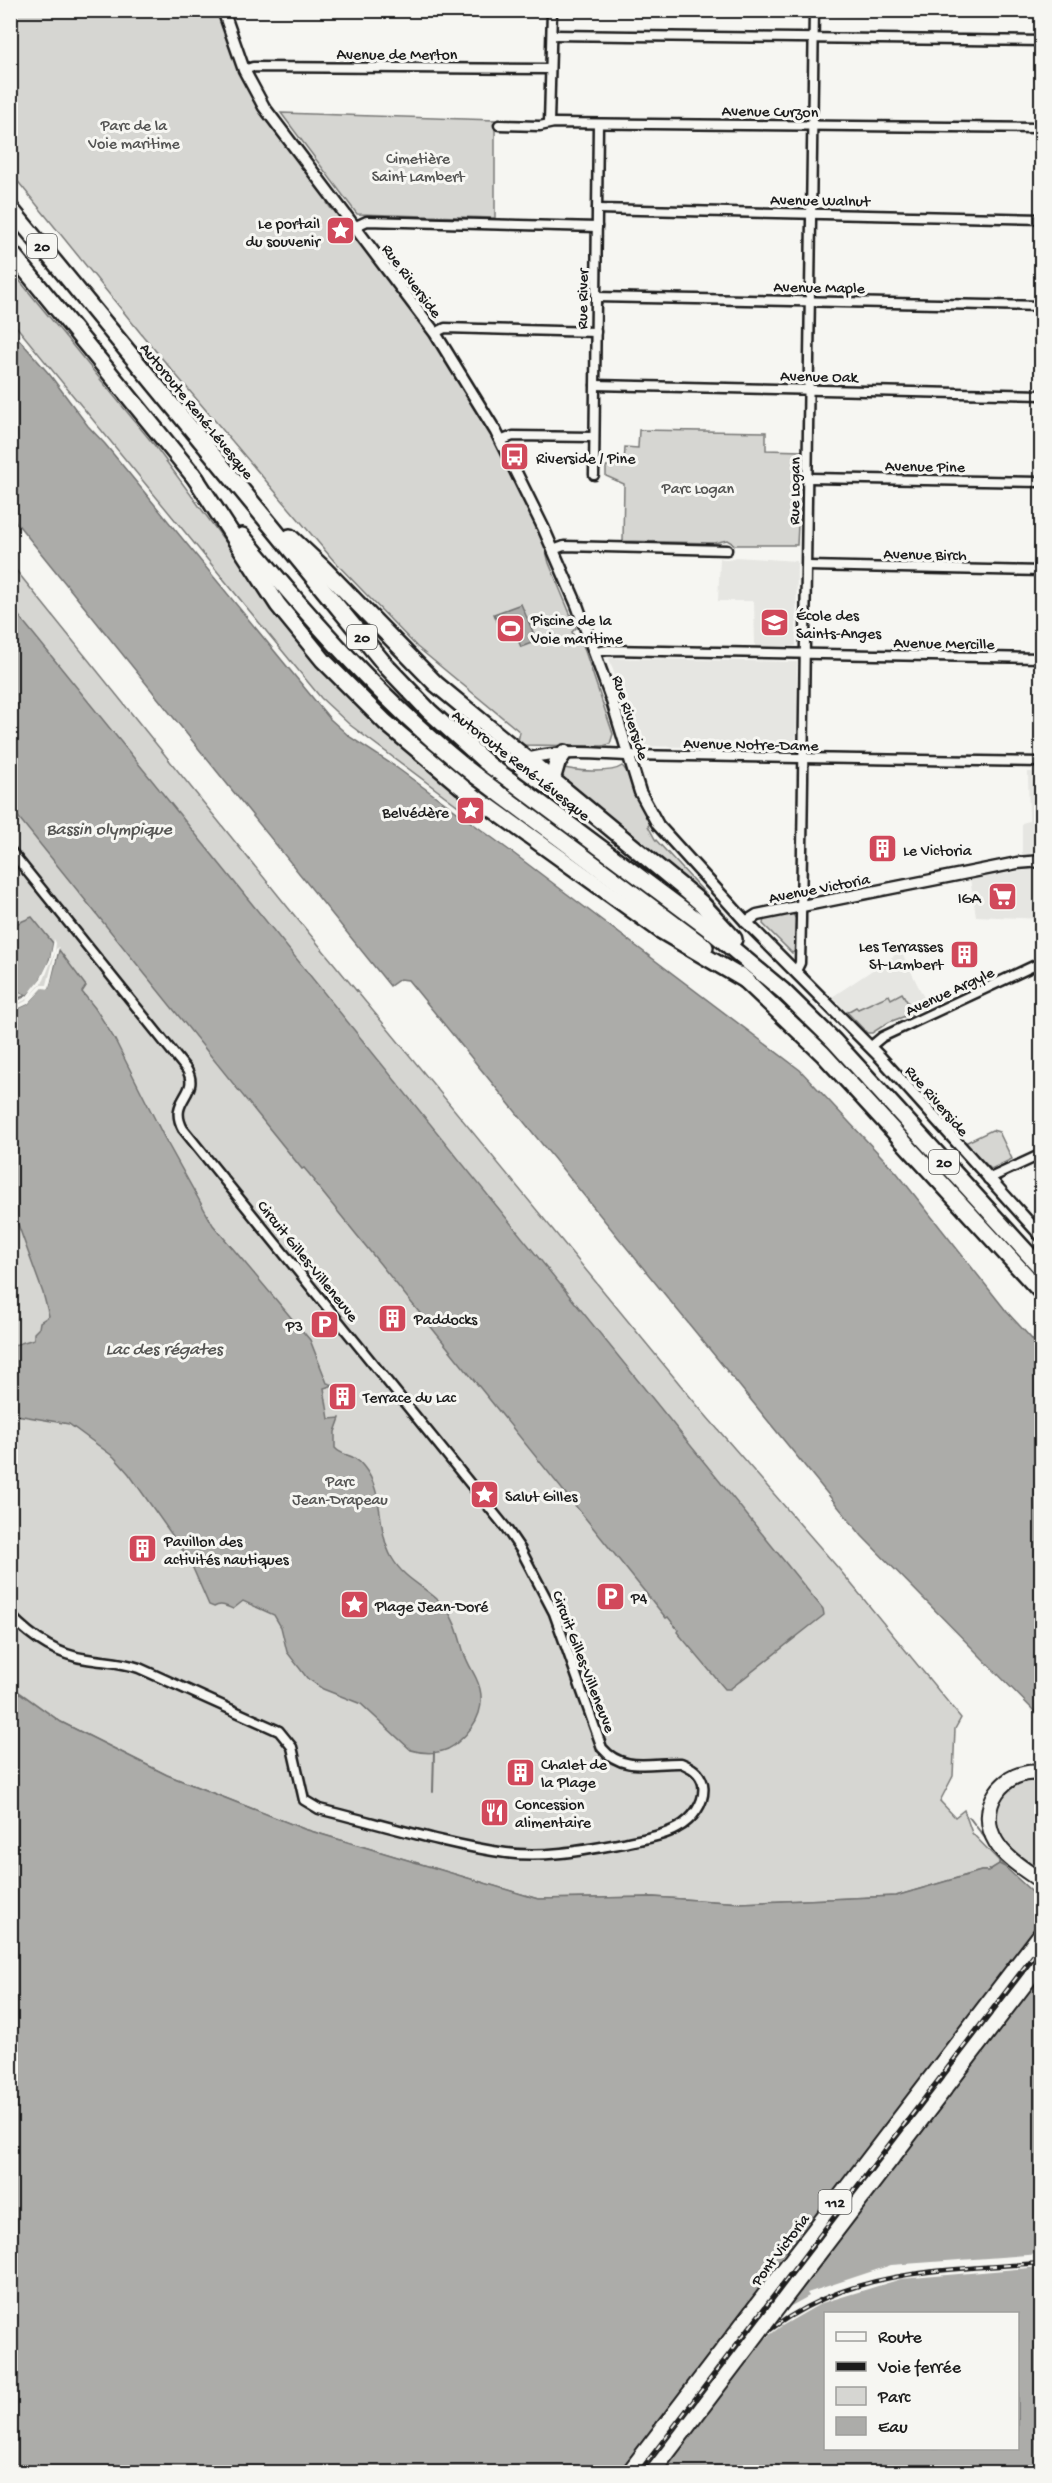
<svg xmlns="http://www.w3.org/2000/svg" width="1052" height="2483" viewBox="0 0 1052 2483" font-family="'Gochi Hand',sans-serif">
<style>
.built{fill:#e6e6e2}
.green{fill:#d6d6d2;stroke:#797977;stroke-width:1.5}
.water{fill:#acaca9;stroke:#727271;stroke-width:1.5;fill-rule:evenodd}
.pier{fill:#f6f6f2}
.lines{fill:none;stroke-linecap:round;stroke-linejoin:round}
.stream{stroke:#727271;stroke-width:2}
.minor-casing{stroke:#1c1c1c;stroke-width:13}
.tertiary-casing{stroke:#1c1c1c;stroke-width:15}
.primary-casing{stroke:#1c1c1c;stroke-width:18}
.motorway-casing{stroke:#1c1c1c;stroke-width:20}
.minor{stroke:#f6f6f2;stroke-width:8}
.tertiary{stroke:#f6f6f2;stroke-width:10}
.primary{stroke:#f6f6f2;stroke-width:14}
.motorway{stroke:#f6f6f2;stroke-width:15}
.rail-casing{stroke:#1c1c1c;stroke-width:4.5}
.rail{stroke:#f6f6f2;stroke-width:2;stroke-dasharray:7;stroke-linecap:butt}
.primary-bridge-casing{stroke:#1c1c1c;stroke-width:18;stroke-linecap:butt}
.motorway-bridge-casing{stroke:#1c1c1c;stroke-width:20;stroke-linecap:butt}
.primary-bridge{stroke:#f6f6f2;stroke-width:14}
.motorway-bridge{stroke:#f6f6f2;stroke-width:15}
.labels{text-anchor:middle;stroke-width:6;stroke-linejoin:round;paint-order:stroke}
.shield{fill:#f6f6f2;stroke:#5d5d5c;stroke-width:1.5}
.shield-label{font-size:15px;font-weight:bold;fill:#1c1c1c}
.street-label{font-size:16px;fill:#1c1c1c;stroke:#f6f6f2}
.park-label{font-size:16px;fill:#545453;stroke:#f6f6f2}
.poi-label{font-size:16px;fill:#1c1c1c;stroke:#f6f6f2;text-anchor:start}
.water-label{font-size:18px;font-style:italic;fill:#565654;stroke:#f6f6f2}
</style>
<rect width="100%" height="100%" fill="#f6f6f2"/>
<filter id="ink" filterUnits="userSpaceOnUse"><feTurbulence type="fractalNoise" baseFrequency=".0167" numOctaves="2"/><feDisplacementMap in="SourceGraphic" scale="12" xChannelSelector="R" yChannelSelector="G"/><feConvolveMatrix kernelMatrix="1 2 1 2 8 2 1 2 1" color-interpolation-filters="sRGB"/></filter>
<g filter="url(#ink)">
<g class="built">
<polygon points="735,557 797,561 796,646 755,647 754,601 718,601 720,558 728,560"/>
<polygon points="609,658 797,662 796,749 638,746"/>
<polygon points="1028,772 1041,772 1041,853 1022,854 1022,823 1029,821"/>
<polygon points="1041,868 1041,919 976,916 970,879"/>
<polygon points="901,951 928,1006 868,1033 832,997"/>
</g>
<g class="green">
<polygon points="10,11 217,11 240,72 258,107 328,201 327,203 332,210 334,209 431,336 479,412 477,414 491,434 544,543 549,563 576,628 572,632 574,637 580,636 613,734 610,744 603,746 517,745 520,732 417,647 334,561 143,336 11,173"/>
<polygon points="281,113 495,120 495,218 357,214"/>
<polygon points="10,269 155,446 263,593 481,806 473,817 350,725 321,698 11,320"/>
<polygon points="639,430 766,432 766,450 802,451 801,517 798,525 797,545 735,545 727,540 714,543 623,541 624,484 606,476 606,466 624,466 625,447 638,448"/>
<polygon points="11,564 290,910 701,1410 839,1569 961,1718 955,1729 953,1776 940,1801 955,1817 964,1810 972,1833 1005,1867 999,1864 988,1871 981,1871 896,1896 741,1903 653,1897 538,1899 304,1829 167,1775 61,1722 11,1686"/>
<path d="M622 766C632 774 642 810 650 824L648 826 655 839 729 919 566 787 559 777 561 767C573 771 611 774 622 766Z"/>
<polygon points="793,914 796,919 795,951 792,953 763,924 764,919"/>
<polygon points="902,993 914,1013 889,1022 872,1033 867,1033 847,1012 856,1007 858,1009 889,995 891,999"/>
<polygon points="992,1130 999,1132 1012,1159 991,1169 965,1143"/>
<path d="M1026 1781H1041V1841L1037 1848 1041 1859V1876C1032 1868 1021 1861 1012 1852 987 1826 990 1792 1026 1781Z"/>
</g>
<g class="water">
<polygon points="11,330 50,375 88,426 105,444 330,719 350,737 393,765 513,853 800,1070 897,1173 1007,1312 1041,1349 1041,1440 1037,1442 1035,1450 1042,1460 1041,1718 862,1536 408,980 400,979 390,986 11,516"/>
<polygon points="521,604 537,641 521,647 516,635 505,639 494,614"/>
<polygon points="10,605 823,1609 824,1615 730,1689 725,1689 677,1632 678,1630 668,1617 666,1618 314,1182 315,1181 304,1168 302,1169 11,808"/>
<path d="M32 917 53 943C50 968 36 996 11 1005V1001L27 995 11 989V926Z"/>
<path d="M59 950 86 986 82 992 95 1008 114 1038 164 1137 213 1225 310 1340 327 1383 334 1385 324 1388 329 1419 340 1418 335 1432V1448C344 1458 353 1452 364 1467 385 1493 376 1530 392 1558 405 1581 429 1588 445 1607 456 1621 459 1637 464 1653 467 1662 472 1670 476 1678 488 1703 478 1725 458 1742 446 1754 427 1755 411 1750L361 1704 323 1689 307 1678 287 1652 281 1627 274 1615 243 1601 233 1609C226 1606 221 1603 214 1607L209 1605 189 1559 129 1474 114 1457 69 1424 11 1414V1346L34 1339V1333L39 1328 40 1322 49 1316 43 1293 11 1205V1012L28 1004 43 987 49 988Z"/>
<path d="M10 1686 61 1722 167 1775 304 1829 538 1899 653 1897 741 1903 896 1896 981 1871H988L999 1864 1005 1867 1041 1900V2472H11ZM826 2314H1018V2448H826Z"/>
</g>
<g class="pier">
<polygon points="54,939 56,943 55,952 44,980 29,998 10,1008 11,1005 27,996 41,978 50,959"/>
<polygon points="59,947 49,989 43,988 28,1004 11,1012 10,1009 26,1001 41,985 47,985 56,949"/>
<polygon points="1041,1927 1041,1969 786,2305 789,2307 809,2296 807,2293 891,2265 1041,2254 1041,2267 901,2279 822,2303 780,2327 752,2349 658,2472 626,2472"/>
</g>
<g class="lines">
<g class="stream">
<polyline points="433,1792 434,1752"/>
<polyline points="969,1817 1000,1858 999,1864"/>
</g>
<defs>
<g id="minor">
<polyline points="552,35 1042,41"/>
<polyline points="244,70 253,67 550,69"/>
<polyline points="549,123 552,10"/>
<polyline points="499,125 540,126 554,123 1042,128"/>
<polyline points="597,209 1042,219"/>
<polyline points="354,227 367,221 597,227"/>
<polyline points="596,297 1042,306"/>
<polyline points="435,333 445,328 596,332"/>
<polyline points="595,385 1042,395"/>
<polyline points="500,441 513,436 594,437"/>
<polyline points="594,475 598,124"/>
<polyline points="809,478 1042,482"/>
<polyline points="553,550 564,546 727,550"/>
<polyline points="808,566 1042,571"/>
<polyline points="595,652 608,650 1042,658"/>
<polyline points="629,755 1042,762"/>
<path d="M10 850 187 1070C201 1094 167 1100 183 1129L506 1528 521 1550 554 1613 602 1748C623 1773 652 1762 681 1763 691 1767 700 1772 703 1784 706 1803 692 1820 677 1828 661 1837 641 1839 624 1843 585 1850 546 1858 506 1853 443 1844 381 1824 319 1809L304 1800 292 1747 279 1731 139 1668C122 1662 105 1662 87 1659 57 1655 31 1637 10 1615"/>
<polyline points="796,971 800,963 801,919 814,10"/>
<polyline points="870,1047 882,1037 1042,962"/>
<polyline points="988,1179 1042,1154"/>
</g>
<g id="tertiary">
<polyline points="223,10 244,70 264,107 435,333 496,432 543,527 577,605 612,701 640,792 658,825 746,922 881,1058 1042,1237"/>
<path d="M480 787C518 745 577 753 629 755"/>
<polyline points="746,922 757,915 1017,863 1042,861"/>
</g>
<g id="primary">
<path d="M1042 1773C1003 1767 975 1808 996 1842 1006 1859 1026 1870 1042 1882"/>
<polyline points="795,2285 1042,1962"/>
<polyline points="629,2472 1042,1932"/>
<polyline points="653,2472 685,2430"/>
</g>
<g id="motorway">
<polyline points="10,208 387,667 429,711 489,765"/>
<polyline points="10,251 197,480"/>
<polyline points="192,473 278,605 323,660 385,722 462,787 660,930 747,981"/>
<path d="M242 536C313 622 387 706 476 776"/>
<polyline points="290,537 323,568 436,684 682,887 701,903 734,939"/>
<polyline points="552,780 557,763 564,753"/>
<polyline points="511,781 709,929 783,991 834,1041 1042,1269"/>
<polyline points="496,791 705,947"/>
<polyline points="740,975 823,1054 1042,1293"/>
</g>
</defs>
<use href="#minor" class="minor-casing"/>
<use href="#tertiary" class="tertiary-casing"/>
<use href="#primary" class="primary-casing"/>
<use href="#motorway" class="motorway-casing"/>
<use href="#minor" class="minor"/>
<use href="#tertiary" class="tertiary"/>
<use href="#primary" class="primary"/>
<use href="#motorway" class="motorway"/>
<defs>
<g id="rail">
<path d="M724 2372C818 2270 913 2272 1042 2263"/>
<polyline points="639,2472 1042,1944"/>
</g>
</defs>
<use href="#rail" class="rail-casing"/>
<use href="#rail" class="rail"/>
<defs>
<polyline id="primary-bridge" points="685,2430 795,2285"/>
<g id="motorway-bridge">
<polyline points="489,765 511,781"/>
<polyline points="476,776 496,791"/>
</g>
</defs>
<use href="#primary-bridge" class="primary-bridge-casing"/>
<use href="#motorway-bridge" class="motorway-bridge-casing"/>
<use href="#primary-bridge" class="primary-bridge"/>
<use href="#motorway-bridge" class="motorway-bridge"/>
</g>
</g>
<defs>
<symbol id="sight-square" viewBox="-11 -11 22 22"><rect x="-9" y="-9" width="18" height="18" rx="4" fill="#d1495b" stroke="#f6f6f2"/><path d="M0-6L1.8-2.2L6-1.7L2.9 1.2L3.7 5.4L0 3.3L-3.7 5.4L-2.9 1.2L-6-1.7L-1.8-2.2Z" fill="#fff"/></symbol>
<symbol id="bus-square" viewBox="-11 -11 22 22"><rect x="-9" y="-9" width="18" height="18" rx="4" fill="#d1495b" stroke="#f6f6f2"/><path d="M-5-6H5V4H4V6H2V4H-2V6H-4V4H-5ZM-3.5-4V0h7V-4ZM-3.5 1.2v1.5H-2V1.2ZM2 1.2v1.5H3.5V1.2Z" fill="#fff"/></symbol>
<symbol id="school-square" viewBox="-11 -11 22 22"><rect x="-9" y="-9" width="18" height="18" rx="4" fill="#d1495b" stroke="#f6f6f2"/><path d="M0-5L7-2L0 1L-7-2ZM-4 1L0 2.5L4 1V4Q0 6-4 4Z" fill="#fff"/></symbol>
<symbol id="stadium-square" viewBox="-11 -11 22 22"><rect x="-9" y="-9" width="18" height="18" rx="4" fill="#d1495b" stroke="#f6f6f2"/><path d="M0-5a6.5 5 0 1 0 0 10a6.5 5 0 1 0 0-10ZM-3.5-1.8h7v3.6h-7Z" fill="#fff"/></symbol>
<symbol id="building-square" viewBox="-11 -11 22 22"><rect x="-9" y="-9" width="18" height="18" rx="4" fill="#d1495b" stroke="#f6f6f2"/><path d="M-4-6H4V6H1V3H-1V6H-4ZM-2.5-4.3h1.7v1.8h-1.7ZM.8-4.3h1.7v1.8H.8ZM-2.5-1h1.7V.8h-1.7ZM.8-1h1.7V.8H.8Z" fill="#fff"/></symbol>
<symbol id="supermarket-square" viewBox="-11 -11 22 22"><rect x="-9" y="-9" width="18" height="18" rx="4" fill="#d1495b" stroke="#f6f6f2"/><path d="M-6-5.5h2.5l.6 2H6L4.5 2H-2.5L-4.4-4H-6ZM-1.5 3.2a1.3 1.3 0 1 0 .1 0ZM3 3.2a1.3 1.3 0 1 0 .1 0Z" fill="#fff"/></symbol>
<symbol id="parking-square" viewBox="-11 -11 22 22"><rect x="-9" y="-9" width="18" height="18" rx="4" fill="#d1495b" stroke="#f6f6f2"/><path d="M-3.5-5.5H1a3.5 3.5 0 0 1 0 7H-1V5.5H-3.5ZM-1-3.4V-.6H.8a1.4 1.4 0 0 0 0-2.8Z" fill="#fff"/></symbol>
<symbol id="restaurant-square" viewBox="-11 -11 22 22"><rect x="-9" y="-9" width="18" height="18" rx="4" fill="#d1495b" stroke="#f6f6f2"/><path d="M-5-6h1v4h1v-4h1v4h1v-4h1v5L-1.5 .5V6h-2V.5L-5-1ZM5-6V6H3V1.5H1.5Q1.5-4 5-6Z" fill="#fff"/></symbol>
</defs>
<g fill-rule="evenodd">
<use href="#sight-square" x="324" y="214" width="33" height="33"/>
<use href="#bus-square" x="498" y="440" width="33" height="33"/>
<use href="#school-square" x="758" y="606" width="33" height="33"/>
<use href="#stadium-square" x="494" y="612" width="33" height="33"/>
<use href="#sight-square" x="454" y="794" width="33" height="33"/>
<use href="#building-square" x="866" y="832" width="33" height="33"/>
<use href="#supermarket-square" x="986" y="880" width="33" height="33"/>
<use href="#building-square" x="948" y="938" width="33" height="33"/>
<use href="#building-square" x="376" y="1302" width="33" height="33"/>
<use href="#parking-square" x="308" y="1308" width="33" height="33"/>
<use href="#building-square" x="326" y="1380" width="33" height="33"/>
<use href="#sight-square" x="468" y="1478" width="33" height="33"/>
<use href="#building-square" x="126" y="1532" width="33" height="33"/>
<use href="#parking-square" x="594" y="1580" width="33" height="33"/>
<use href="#sight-square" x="338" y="1588" width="33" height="33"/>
<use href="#building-square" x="504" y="1756" width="33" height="33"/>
<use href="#restaurant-square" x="478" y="1796" width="33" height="33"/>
</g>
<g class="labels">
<g class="shield">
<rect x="27" y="234" width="30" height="24" rx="4.5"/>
<rect x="347" y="625" width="30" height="24" rx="4.5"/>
<rect x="929" y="1150" width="30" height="24" rx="4.5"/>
<rect x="818.5" y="2190" width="33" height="24" rx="4.5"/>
</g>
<g class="shield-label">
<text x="42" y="251">20</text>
<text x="362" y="642">20</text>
<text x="944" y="1167">20</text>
<text x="835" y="2207">112</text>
</g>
<g class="street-label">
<text x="397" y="59">Avenue de Merton</text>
<text transform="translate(770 110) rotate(1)" y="6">Avenue Curzon</text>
<text transform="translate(820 199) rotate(1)" y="6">Avenue Walnut</text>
<text transform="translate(413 280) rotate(53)" y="6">Rue Riverside</text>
<text transform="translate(819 286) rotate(1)" y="6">Avenue Maple</text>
<text transform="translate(581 299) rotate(-89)" y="6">Rue River</text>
<text transform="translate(819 375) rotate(1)" y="6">Avenue Oak</text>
<text transform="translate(198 410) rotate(51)" y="6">Autoroute René-Lévesque</text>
<text transform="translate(925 465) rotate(1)" y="6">Avenue Pine</text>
<text transform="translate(793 491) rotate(-89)" y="6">Rue Logan</text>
<text transform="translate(925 553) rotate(1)" y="6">Avenue Birch</text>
<text transform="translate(944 642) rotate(1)" y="6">Avenue Mercille</text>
<text transform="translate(632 717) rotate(72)" y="6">Rue Riverside</text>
<text transform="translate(751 743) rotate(1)" y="6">Avenue Notre-Dame</text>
<text transform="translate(522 764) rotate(38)" y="6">Autoroute René-Lévesque</text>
<text transform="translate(819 887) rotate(-11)" y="6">Avenue Victoria</text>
<text transform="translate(949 990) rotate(-25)" y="6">Avenue Argyle</text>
<text transform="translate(938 1100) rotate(49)" y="6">Rue Riverside</text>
<text transform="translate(309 1260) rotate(51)" y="6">Circuit Gilles-Villeneuve</text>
<text transform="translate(585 1661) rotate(69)" y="6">Circuit Gilles-Villeneuve</text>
<text transform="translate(779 2249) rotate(-53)" y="6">Pont Victoria</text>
</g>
<g class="park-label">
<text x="134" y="130">Parc de la<tspan x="134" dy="18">Voie maritime</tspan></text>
<text x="418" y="163">Cimetière<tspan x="418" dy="18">Saint Lambert</tspan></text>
<text x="698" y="493">Parc Logan</text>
<text x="340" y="1486">Parc<tspan x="340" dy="18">Jean-Drapeau</tspan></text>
</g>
<g class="poi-label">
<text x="320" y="228" text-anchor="end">Le portail<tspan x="320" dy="18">du souvenir</tspan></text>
<text x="536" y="463">Riverside / Pine</text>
<text x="796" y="620">École des<tspan x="796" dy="18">Saints-Anges</tspan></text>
<text x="531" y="625">Piscine de la<tspan x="531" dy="18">Voie maritime</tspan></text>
<text x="449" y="817" text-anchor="end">Belvédère</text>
<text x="903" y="855">Le Victoria</text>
<text x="981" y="903" text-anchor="end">IGA</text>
<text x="943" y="951" text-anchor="end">Les Terrasses<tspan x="943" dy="18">St-Lambert</tspan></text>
<text x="414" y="1324">Paddocks</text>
<text x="303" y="1331" text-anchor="end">P3</text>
<text x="363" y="1402">Terrace du Lac</text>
<text x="505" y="1501">Salut Gilles</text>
<text x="164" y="1546">Pavillon des<tspan x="164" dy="18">activités nautiques</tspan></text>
<text x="631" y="1603">P4</text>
<text x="375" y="1611">Plage Jean-Doré</text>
<text x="541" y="1769">Chalet de<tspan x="541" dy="18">la Plage</tspan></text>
<text x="515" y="1809">Concession<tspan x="515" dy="18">alimentaire</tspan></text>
</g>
<g class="water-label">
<text x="109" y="834">Bassin olympique</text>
<text x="164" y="1354">Lac des régates</text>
</g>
</g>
<rect width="1052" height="2483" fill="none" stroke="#f6f6f2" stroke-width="36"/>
<rect x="18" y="18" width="1016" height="2447" fill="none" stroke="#1c1c1c" stroke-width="2" filter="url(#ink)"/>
<rect x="824" y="2312" width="195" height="138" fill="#f6f6f2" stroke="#9f9f9c" stroke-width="1.5"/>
<rect x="836" y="2332" width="30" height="9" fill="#f6f6f2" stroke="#9f9f9c" stroke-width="1.5"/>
<text x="878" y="2342" font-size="18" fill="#1c1c1c">Route</text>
<rect x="836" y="2362" width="30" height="9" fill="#1c1c1c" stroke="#9f9f9c" stroke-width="1.5"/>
<text x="878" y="2372" font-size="18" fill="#1c1c1c">Voie ferrée</text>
<rect x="836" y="2387" width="30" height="18" fill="#d6d6d2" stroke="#9f9f9c" stroke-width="1.5"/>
<text x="878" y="2402" font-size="18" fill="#1c1c1c">Parc</text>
<rect x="836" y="2417" width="30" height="18" fill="#acaca9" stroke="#9f9f9c" stroke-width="1.5"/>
<text x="878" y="2432" font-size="18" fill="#1c1c1c">Eau</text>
</svg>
